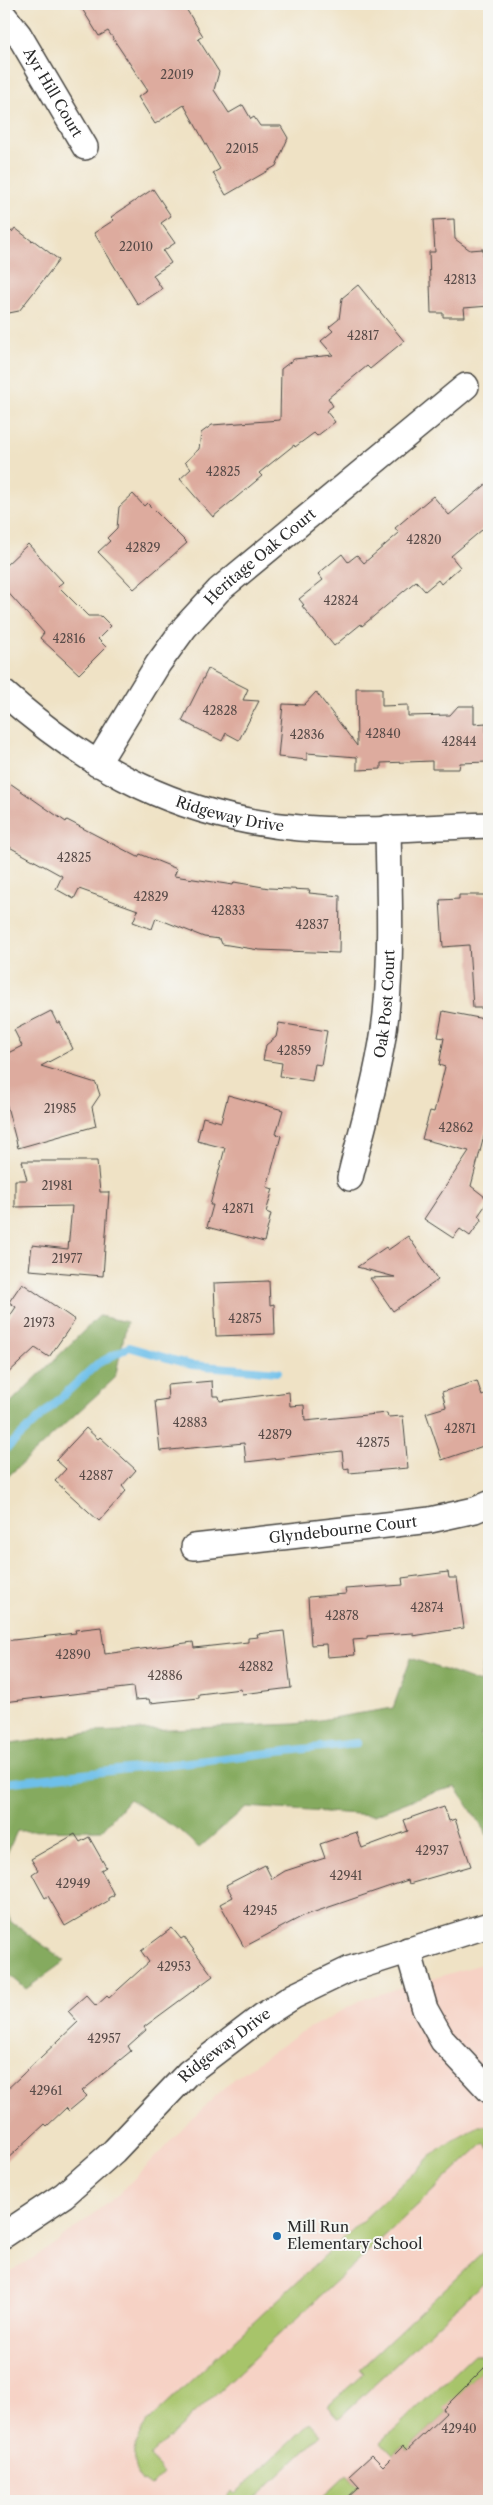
<svg xmlns="http://www.w3.org/2000/svg" width="493" height="2505" viewBox="0 0 493 2505" font-family="'Libre Caslon Text',serif">
<style>
.built{fill:#f6d2c5}
.green{fill:#a7c46b;stroke:#69784b}
.forest{fill:#85aa5f;stroke:#586a45}
.lines{fill:none;stroke-linecap:round;stroke-linejoin:round}
.stream{stroke:#6ec0ea;stroke-width:8}
.building{fill:#ddab9e}
.street-casing{stroke:#484642;stroke-width:28}
.street{stroke:#fff;stroke-width:25}
.poi-dot{fill:#1f6fb2;stroke:#f6f6f2;stroke-width:2}
.labels{text-anchor:middle;stroke-width:4;stroke-linejoin:round;paint-order:stroke}
.number-label{font-size:12px;fill:#584b48}
.street-label{font-size:15px;fill:#2b2b2b;stroke:#f6f6f2}
.poi-label{font-size:15px;fill:#2b2b2b;stroke:#f6f6f2;text-anchor:start}
</style>
<rect width="100%" height="100%" fill="#f6f6f2"/>
<filter id="ink" filterUnits="userSpaceOnUse"><feTurbulence type="fractalNoise" baseFrequency=".02" numOctaves="2"/><feDisplacementMap in="SourceGraphic" scale="10" xChannelSelector="R" yChannelSelector="G"/><feConvolveMatrix kernelMatrix="1 2 1 2 8 2 1 2 1" color-interpolation-filters="sRGB"/></filter>
<filter id="wash" filterUnits="userSpaceOnUse"><feTurbulence type="fractalNoise" baseFrequency=".0096" numOctaves="4" result="noise"/><feDisplacementMap in="SourceGraphic" scale="20" xChannelSelector="R" yChannelSelector="G"/><feGaussianBlur stdDeviation="1.12" result="paint"/><feColorMatrix in="noise" values="0 0 0 0 0 0 0 0 0 0 0 0 0 0 0 0 0 1.4 0 .05"/><feComposite in="paint" operator="in"/></filter>
<g filter="url(#wash)">
<rect width="100%" height="100%" fill="#efe2c5"/>
<polygon class="built" points="489,1962 489,2501 4,2501 4,2275 48,2249 120,2193 203,2108 234,2079 298,2034 366,1998"/>
<g class="green">
<path d="M479 2126H489V2148L484 2143 149 2456 164 2473 151 2486 144 2481 142 2482C127 2460 134 2438 150 2419L439 2149Z"/>
<polygon points="489,2247 489,2277 339,2418 328,2406 364,2373 360,2369"/>
<polygon points="474,2354 481,2355 489,2363 444,2409 446,2413 407,2450 403,2446 393,2455 381,2442"/>
<polygon points="310,2423 321,2435 252,2501 221,2501 232,2491 235,2494"/>
<polygon points="347,2474 359,2487 344,2501 318,2501"/>
</g>
<g class="forest">
<polygon points="99,1316 127,1322 115,1378 4,1480 4,1409"/>
<polygon points="488,1633 489,1729 480,1735 489,1750 489,1838 456,1787 430,1793 374,1815 246,1807 199,1848 179,1830 129,1799 102,1830 17,1831 4,1860 4,1745 95,1732 295,1724 393,1708 411,1658 480,1683"/>
<polygon points="4,1906 11,1922 65,1961 26,1989 4,1970"/>
</g>
<g class="lines">
<g class="stream">
<polyline points="4,1451 97,1364 129,1347 191,1365 278,1372"/>
<polyline points="4,1783 357,1743"/>
</g>
</g>
<g id="blocks">
<g class="building">
<polygon points="79,4 183,4 203,36 198,39 219,72 214,90 229,113 243,105 251,119 254,117 260,126 281,126 288,138 276,166 226,195 213,173 220,169 184,105 155,124 138,97 148,91 108,31 99,36"/>
<polygon points="153,189 171,216 161,223 175,243 163,251 171,263 153,275 162,289 138,305 94,233 114,220 111,217"/>
<polygon points="454,219 455,239 470,250 483,249 483,255 489,254 489,306 464,308 465,317 443,317 443,313 431,313 429,252 435,252 433,220"/>
<polygon points="4,225 12,232 15,228 32,241 33,240 59,260 19,311 4,314"/>
<polygon points="358,285 404,341 370,369 367,366 328,398 333,406 326,411 335,422 317,436 314,433 295,447 294,445 259,473 262,476 213,517 180,479 191,469 185,462 199,449 201,433 212,425 280,420 281,369 294,359 333,355 321,341 333,331 329,327 339,319 342,298"/>
<polygon points="489,482 489,524 451,556 460,567 441,584 438,580 425,591 416,581 362,626 361,624 334,646 302,606 304,605 299,599 323,580 318,574 342,554 348,562 357,555 364,563 399,533 395,528 433,496 449,515"/>
<polygon points="133,494 144,506 147,503 187,543 134,589 98,552 110,541 107,538 117,528 119,507"/>
<polygon points="28,544 63,582 58,586 88,616 101,616 111,626 98,639 106,647 79,674 40,638 44,633 4,588 4,567"/>
<polygon points="208,669 248,689 243,700 259,701 239,740 226,733 222,741 182,721"/>
<polygon points="356,688 382,688 382,706 408,705 408,716 450,715 458,706 474,706 474,724 486,723 487,762 460,763 459,769 432,769 432,761 381,763 381,769 357,770 357,757 307,753 307,760 278,757 283,704 304,705 316,692 357,746"/>
<polygon points="4,779 66,822 67,820 138,857 140,854 177,869 174,876 233,885 234,882 269,888 310,890 309,893 340,896 339,953 259,950 222,944 220,939 204,937 156,918 152,929 133,922 138,910 79,889 74,899 56,889 62,876 4,844"/>
<polygon points="459,895 489,895 489,1008 473,1008 469,945 443,947 440,900 459,899"/>
<polygon points="51,1011 57,1023 60,1022 73,1049 41,1066 96,1083 100,1095 92,1107 96,1126 18,1148 4,1095 4,1055 22,1046 14,1030"/>
<polygon points="443,1011 489,1020 489,1117 471,1186 489,1200 478,1216 482,1219 470,1236 460,1229 453,1238 424,1219 469,1151 422,1139 430,1111 434,1112 445,1067 439,1065 444,1038 438,1037"/>
<polygon points="279,1023 327,1031 321,1065 315,1064 312,1081 280,1076 282,1063 263,1060 266,1045 276,1037"/>
<polygon points="228,1095 283,1110 276,1134 281,1136 267,1187 273,1189 266,1212 271,1214 264,1242 207,1227 213,1205 210,1205 225,1148 197,1141 203,1117 221,1122"/>
<polygon points="22,1161 97,1161 100,1192 109,1192 103,1276 29,1270 32,1245 68,1249 72,1206 15,1207 15,1180 27,1180"/>
<polygon points="408,1236 438,1280 393,1311 370,1278 395,1277 357,1267 386,1247 388,1250"/>
<polygon points="269,1281 270,1305 274,1304 275,1334 216,1336 214,1283"/>
<polygon points="22,1283 75,1320 49,1357 35,1348 4,1377 4,1325 16,1307 9,1302"/>
<polygon points="212,1381 213,1396 219,1396 220,1401 289,1392 290,1406 304,1405 305,1421 387,1413 388,1417 403,1416 408,1468 349,1473 349,1468 344,1469 342,1451 246,1462 244,1443 160,1451 155,1401 168,1399 167,1385"/>
<polygon points="477,1381 482,1396 489,1393 489,1444 442,1460 426,1413 446,1407 442,1392"/>
<polygon points="86,1428 98,1439 100,1437 136,1470 122,1486 126,1491 99,1521 55,1481 66,1469 56,1460"/>
<polygon points="448,1572 449,1578 457,1578 464,1628 413,1636 413,1633 367,1636 367,1639 353,1640 355,1655 327,1657 326,1644 311,1645 308,1597 346,1594 345,1589 403,1585 402,1578"/>
<polygon points="101,1627 105,1654 193,1642 194,1648 248,1642 248,1638 258,1637 257,1634 284,1631 291,1688 242,1694 241,1689 199,1694 199,1698 150,1703 149,1699 135,1700 133,1687 4,1702 4,1641 76,1633 75,1630"/>
<polygon points="444,1806 449,1821 455,1819 471,1866 409,1884 408,1880 303,1916 244,1947 220,1904 233,1897 226,1885 265,1865 272,1879 285,1871 325,1858 320,1844 356,1832 362,1848 408,1831 404,1820"/>
<polygon points="75,1834 80,1842 89,1837 106,1867 101,1870 114,1895 108,1898 108,1901 65,1926 48,1896 45,1898 32,1874 38,1870 31,1859"/>
<polygon points="172,1928 181,1939 184,1937 213,1976 144,2027 146,2030 128,2046 131,2051 82,2091 87,2096 69,2111 66,2108 47,2126 45,2124 4,2162 4,2092 78,2022 68,2011 86,1995 96,2006 107,1996 109,1998 149,1962 141,1951"/>
<polygon points="489,2363 489,2492 479,2501 344,2501 359,2487 349,2476 372,2455 383,2466 403,2446 407,2450 446,2413 443,2409"/>
</g>
</g>
</g>
<g filter="url(#ink)">
<use href="#blocks" fill-opacity="0" stroke="#484642" stroke-width="1"/>
<g class="lines">
<defs>
<g id="street">
<path id="s1" d="M4 16 19 35 85 147"/>
<path id="s2" d="M4 693C92 771 181 818 300 828 363 833 427 827 489 825"/>
<path id="s3" d="M97 764 158 664 185 627 219 590 466 386"/>
<path id="s4" d="M350 1178C363 1124 380 1070 386 1014 392 952 389 890 388 828"/>
<path id="s5" d="M194 1547 430 1520 475 1510 489 1504"/>
<polyline points="408,1950 425,2009 443,2041 489,2090"/>
<path id="s6" d="M4 2235 64 2195 114 2151 188 2073 264 2015 294 1996 350 1969 489 1925"/>
</g>
</defs>
<use href="#street" class="street-casing"/>
<use href="#street" class="street"/>
</g>
</g>
<circle class="poi-dot" cx="277" cy="2236" r="5"/>
<g class="labels">
<g class="number-label">
<text x="177" y="79">22019</text>
<text x="242" y="153">22015</text>
<text x="136" y="251">22010</text>
<text x="460" y="284">42813</text>
<text x="363" y="340">42817</text>
<text x="223" y="476">42825</text>
<text x="424" y="544">42820</text>
<text x="143" y="552">42829</text>
<text x="341" y="605">42824</text>
<text x="69" y="643">42816</text>
<text x="220" y="715">42828</text>
<text x="383" y="738">42840</text>
<text x="307" y="739">42836</text>
<text x="459" y="746">42844</text>
<text x="74" y="862">42825</text>
<text x="151" y="901">42829</text>
<text x="228" y="915">42833</text>
<text x="312" y="929">42837</text>
<text x="294" y="1055">42859</text>
<text x="60" y="1113">21985</text>
<text x="456" y="1132">42862</text>
<text x="57" y="1190">21981</text>
<text x="238" y="1213">42871</text>
<text x="67" y="1263">21977</text>
<text x="245" y="1323">42875</text>
<text x="39" y="1327">21973</text>
<text x="190" y="1427">42883</text>
<text x="460" y="1433">42871</text>
<text x="275" y="1439">42879</text>
<text x="373" y="1447">42875</text>
<text x="96" y="1480">42887</text>
<text x="427" y="1612">42874</text>
<text x="342" y="1620">42878</text>
<text x="73" y="1659">42890</text>
<text x="256" y="1671">42882</text>
<text x="165" y="1680">42886</text>
<text x="432" y="1855">42937</text>
<text x="346" y="1880">42941</text>
<text x="73" y="1888">42949</text>
<text x="260" y="1915">42945</text>
<text x="174" y="1971">42953</text>
<text x="104" y="2043">42957</text>
<text x="46" y="2095">42961</text>
<text x="459" y="2433">42940</text>
</g>
<g class="street-label">
<text dy="5" stroke="none"><textPath href="#s1" startOffset="91">Ayr Hill Court</textPath></text>
<text dy="5" stroke="none"><textPath href="#s3" startOffset="266">Heritage Oak Court</textPath></text>
<text dy="5" stroke="none"><textPath href="#s2" startOffset="260">Ridgeway Drive</textPath></text>
<text dy="5" stroke="none"><textPath href="#s4" startOffset="178">Oak Post Court</textPath></text>
<text dy="5" stroke="none"><textPath href="#s5" startOffset="150">Glyndebourne Court</textPath></text>
<text dy="5" stroke="none"><textPath href="#s6" startOffset="292">Ridgeway Drive</textPath></text>
</g>
<g class="poi-label">
<text x="287" y="2232">Mill Run<tspan x="287" dy="17">Elementary School</tspan></text>
</g>
</g>
<rect width="493" height="2505" fill="none" stroke="#f6f6f2" stroke-width="20"/>
</svg>
